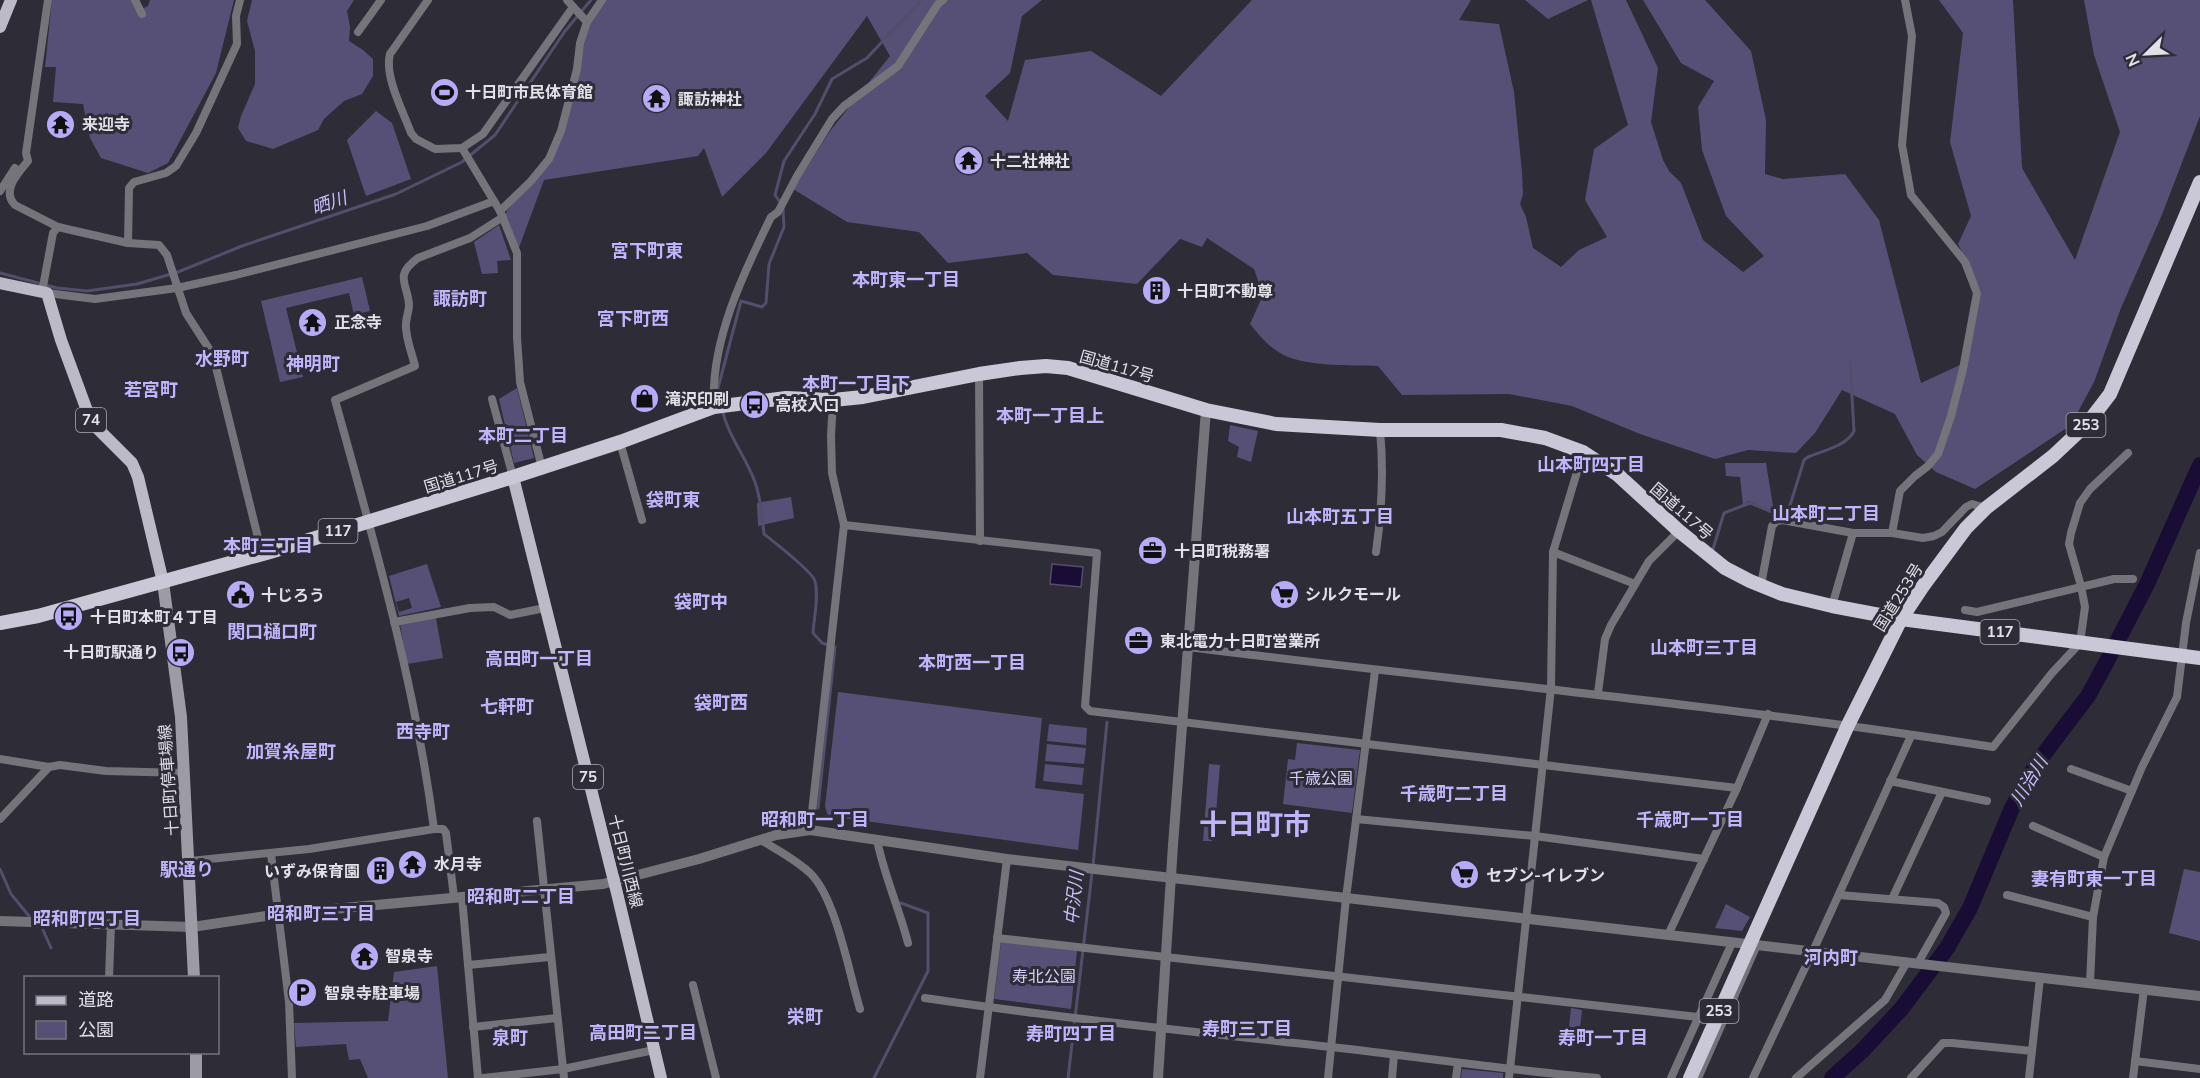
<svg xmlns="http://www.w3.org/2000/svg" width="2200" height="1078" viewBox="0 0 2200 1078" font-family="Mulish,'Noto Sans JP',sans-serif">
<style>
.green{fill:#565076;fill-rule:evenodd}
.water{fill:#190d36;stroke:#554d6b;stroke-width:1.5}
.lines{fill:none;stroke-linecap:round;stroke-linejoin:round}
.stream{stroke:#554d6b;stroke-width:3}
.river{stroke:#190d36;stroke-width:16}
.minor{stroke:#75747a;stroke-width:8}
.tertiary{stroke:#75747a;stroke-width:10}
.secondary{stroke:#9d9ca5;stroke-width:12}
.primary{stroke:#bcbac7;stroke-width:12}
.trunk{stroke:#cac8d6;stroke-width:14}
.labels{text-anchor:middle;stroke-width:6;stroke-linejoin:round;paint-order:stroke}
.shield{fill:#2e2c37;stroke:#acabb3;stroke-width:1.5}
.shield-label{font-size:15px;font-weight:bold;fill:#e2e1e8}
.poi-label{font-size:16px;font-weight:bold;fill:#e2e1e8;stroke:#2e2c37;text-anchor:start}
.street-label{font-size:16px;fill:#e2e1e8;stroke:#2e2c37}
.park-label{font-size:16px;fill:#d7d0ff;stroke:#2e2c37}
.water-label{font-size:18px;font-style:italic;fill:#c7befb;stroke:#2e2c37}
.neighbourhood-label{font-size:18px;font-weight:bold;fill:#c0b5fc;stroke:#2e2c37}
.town-label{font-size:28px;font-weight:bold;fill:#c0b5fc;stroke:#2e2c37}
</style>
<rect width="100%" height="100%" fill="#2e2c37"/>
<g class="green">
<polygon points="52,0 136,0 142,9 148,6 150,0 234,0 216,73 168,163 148,173 101,158 90,138 83,104 53,102 56,67 45,67"/>
<polygon points="252,0 354,0 347,11 350,27 349,41 363,50 373,59 373,76 362,94 344,101 324,119 318,130 273,149 246,141 238,128 241,116 255,84 255,51 247,21"/>
<path d="M603 0H1042L1022 16 1010 73 985 96 1008 121 1025 60 1091 51 1161 96 1252 0H1471L1459 20 1499 24 1514 92 1522 172 1523 194 1520 204 1526 217 1533 248 1561 267 1579 250 1607 237 1585 200 1594 149 1628 125 1591 0H1626L1658 68 1651 122 1663 160 1669 171 1681 183 1703 240 1743 272 1764 256 1726 216 1702 150 1698 107 1714 81 1681 63 1643 0H1705L1751 51 1766 120 1765 174 1783 179 1845 174 1879 220 1921 383 1962 364 1981 291 1958 244 1971 216 1950 142 1963 33 1939 0H2013L2022 168 2075 260 2120 132 2094 55 2084 0H2200V116L2161 217 2121 308 2094 382 2071 425 1975 489 1936 472 1917 455 1895 414 1842 390 1815 433 1796 453 1748 450 1715 459 1640 434 1572 406 1509 394 1402 395 1378 366C1352 365 1302 367 1280 353 1268 346 1259 335 1250 324L1263 295 1254 269 1207 238 1202 247 1180 239 1137 284 1053 275 1027 253 948 263 919 232 847 222 793 189 830 131 890 56 867 16 766 153 722 197 704 148 698 156 544 180 517 253 503 217 518 195 549 159 561 131 580 43Z"/>
<polygon points="1525,0 1588,0 1548,19"/>
<polygon points="376,111 392,123 411,179 366,196 347,140"/>
<polygon points="499,225 511,260 497,261 498,273 482,274 474,242"/>
<polygon points="362,277 370,311 354,315 349,293 286,308 303,377 280,382 261,301"/>
<polygon points="517,388 534,458 514,463 499,399"/>
<polygon points="1230,425 1258,431 1251,462 1237,457 1239,447 1228,441"/>
<polygon points="1725,463 1766,463 1774,512 1749,501 1743,505 1740,477 1726,476"/>
<polygon points="791,497 794,518 758,526 757,503"/>
<path d="M427 564 441 607 399 616 389 576ZM409 598 412 608 399 612 396 602Z"/>
<polygon points="436,618 443,658 407,664 400,624"/>
<polygon points="838,692 1042,718 1035,788 1084,794 1078,850 828,816 825,806"/>
<polygon points="1049,724 1087,728 1086,745 1047,741"/>
<polygon points="1297,743 1360,750 1352,813 1283,804 1288,759 1295,760"/>
<polygon points="1047,744 1086,748 1084,764 1045,761"/>
<polygon points="1045,764 1084,768 1082,785 1043,781"/>
<polygon points="1209,764 1220,765 1214,837 1212,841 1203,841"/>
<polygon points="2184,869 2200,872 2200,941 2169,933"/>
<polygon points="1726,904 1750,917 1742,931 1715,928"/>
<polygon points="1001,942 1077,951 1071,1009 994,999"/>
<polygon points="437,966 448,1078 368,1078 360,1059 349,1060 346,1044 296,1047 294,1023 388,1021 394,972"/>
<polygon points="1571,1008 1582,1010 1579,1038 1568,1037"/>
<polygon points="1462,1069 1503,1073 1503,1078 1461,1078"/>
</g>
<polygon class="water" points="1052,564 1083,567 1081,587 1050,584"/>
<g class="lines">
<g class="stream">
<polyline points="780,202 775,195 784,161 815,114 832,79 867,58 921,0"/>
<polyline points="0,273 57,288 87,291 137,284 178,272 242,246 396,194 462,162 495,135 565,31 591,0"/>
<polyline points="721,402 718,388 741,301 762,307 766,303 769,264 784,227 783,208"/>
<path d="M722 409C728 436 746 457 755 482 761 499 762 516 764 534 774 542 812 571 815 581 819 597 814 617 813 633L822 643 835 647 818 808"/>
<path d="M1713 549 1724 513 1750 503 1772 512H1788L1804 460 1808 457C1822 451 1847 446 1854 431L1850 362"/>
<polyline points="1093,866 1107,722"/>
<polyline points="0,869 11,894 29,916"/>
<polyline points="43,930 51,948"/>
<polyline points="874,1078 928,971 928,913 901,903"/>
<polyline points="1068,1078 1092,873"/>
</g>
<polyline class="river" points="1832,1078 1863,1050 1902,1008 1947,948 1970,908 2012,808 2037,763 2088,696 2106,663 2147,584 2200,465"/>
<g class="minor">
<path d="M48 0 26 153 28 161C18 173 1 191 15 205L58 227"/>
<polyline points="135,0 142,14"/>
<polyline points="240,0 236,16 237,44 196,133 176,166 166,173 134,182 129,188 128,243 159,245 167,255 186,313 213,355 262,554"/>
<path d="M428 0 390 54C384 76 403 111 411 133L416 139 435 149 462 148 483 134 573 7"/>
<polyline points="567,0 587,22"/>
<polyline points="358,32 381,0"/>
<polyline points="462,148 500,211 517,253 517,337 520,382 542,468"/>
<polyline points="0,191 15,168"/>
<polyline points="500,211 531,181 549,159 561,131 577,69 580,43 587,22 602,0"/>
<polyline points="42,292 53,233 58,227 128,243"/>
<polyline points="47,293 95,299 177,288 236,275 427,226 494,201"/>
<polyline points="979,374 980,541"/>
<polyline points="492,399 513,477"/>
<path d="M714 407C710 342 743 274 771 217L778 212 797 176 832 119 844 106 898 66 938 4 943 0"/>
<polyline points="620,442 642,520"/>
<polyline points="844,525 1097,553 1085,706 1090,711 1737,788"/>
<polyline points="1892,533 1900,491 1915,476 1928,466 1938,454 1951,416 1963,369 1977,293 1965,262 1911,195 1902,145 1912,36 1905,0"/>
<path d="M1376 552C1382 510 1384 472 1380 430"/>
<polyline points="1553,552 1635,584"/>
<polyline points="1761,585 1772,526 1777,521 1782,520 1853,533"/>
<polyline points="1832,606 1853,533 1892,533 1923,538 1934,536 1942,532 1966,507 1972,504 1986,508"/>
<polyline points="1965,610 1977,612 2114,579 2133,579"/>
<polyline points="394,622 470,608 494,607 510,615 545,608"/>
<path d="M1188 647C1456 681 1726 705 1993 747L2052 673 2080 643 2085 607 2081 586 2069 544 2071 533 2080 503 2090 489 2128 453"/>
<polyline points="1598,693 1605,639 1611,625 1649,561 1679,531"/>
<polyline points="0,759 49,767 60,765 106,771 185,773"/>
<polyline points="2071,769 2132,791"/>
<polyline points="1890,781 1987,801"/>
<polyline points="0,819 49,767"/>
<polyline points="1356,819 1535,836 1704,859"/>
<polyline points="537,821 564,1078"/>
<polyline points="2033,826 2104,857"/>
<polyline points="810,830 844,525 832,473 831,436 833,400"/>
<path d="M761 840C777 850 797 860 811 874 836 899 849 973 860 1009"/>
<path d="M877 840C884 875 899 908 908 943"/>
<polyline points="271,854 289,1002 292,1078"/>
<polyline points="190,861 309,849 434,829"/>
<polyline points="1839,895 1938,903 1944,907 1946,913 1918,963"/>
<polyline points="2007,895 2093,917"/>
<path d="M454 897 446 833 443 829H434C415 683 374 541 335 400L415 366C412 353 405 337 406 324 406 318 409 311 409 305 408 284 393 276 418 258L470 238 503 217"/>
<polyline points="462,897 478,1078"/>
<polyline points="1892,899 1942,792"/>
<polyline points="1668,935 1737,788 1768,714"/>
<polyline points="997,938 1698,1017"/>
<polyline points="468,965 550,957"/>
<polyline points="109,978 111,925"/>
<polyline points="2090,983 2093,917 2104,857 2142,767 2177,697 2186,623 2200,553"/>
<polyline points="693,985 716,1078"/>
<path d="M925 998C1060 1018 1195 1032 1331 1047 1419 1057 1508 1070 1597 1078"/>
<polyline points="473,1027 557,1018"/>
<polyline points="2135,1061 2200,1069"/>
<polyline points="483,1078 563,1069 654,1050"/>
<polyline points="980,1078 1007,859"/>
<polyline points="1328,1078 1346,898 1375,671"/>
<polyline points="1392,1078 1394,1055"/>
<polyline points="1456,1078 1458,1063"/>
<polyline points="1509,1078 1551,688 1553,552 1583,452"/>
<polyline points="1671,1078 1732,943"/>
<polyline points="1698,1078 1757,945"/>
<polyline points="1753,1078 1813,951 1911,736"/>
<polyline points="1796,1078 1885,1000 1907,962"/>
<polyline points="1911,1078 1943,1043 1952,1043 2032,1051"/>
<polyline points="2029,1078 2040,978"/>
<polyline points="2133,1078 2144,989"/>
</g>
<g class="tertiary">
<polyline points="0,921 192,927 279,914 603,884 699,859 776,835 810,830 1007,859 2200,996"/>
<polyline points="1158,1078 1173,845 1206,410"/>
</g>
<g class="secondary">
<polyline points="163,582 181,717 194,978"/>
<polyline points="196,1052 196,1078"/>
</g>
<g class="primary">
<polyline points="0,27 11,0"/>
<polyline points="0,283 47,293 61,340 89,416 98,429 132,463 138,477 163,582"/>
<polyline points="513,477 617,893 661,1078"/>
</g>
<g class="trunk">
<polyline points="0,623 38,616 270,552 513,477 620,442 714,407 786,398 833,400 863,397 979,374 1020,368 1046,366 1068,368 1206,410 1276,424 1380,430 1501,430 1545,438 1583,452 1618,475 1679,531 1725,568 1750,581 1782,594 1832,606 1901,619 2200,658"/>
<polyline points="1690,1078 1848,725 1901,619 1923,586 1966,528 1986,508 2053,456 2087,424 2110,394 2200,182"/>
</g>
</g>
<defs>
<symbol id="stadium-disc" viewBox="-11 -11 22 22"><circle r="9.5" fill="#b7abf7" stroke="#2e2c37"/><path d="M0-5a6.5 5 0 1 0 0 10a6.5 5 0 1 0 0-10ZM-3.5-1.8h7v3.6h-7Z" fill="#111"/></symbol>
<symbol id="temple-disc" viewBox="-11 -11 22 22"><circle r="9.5" fill="#b7abf7" stroke="#2e2c37"/><path d="M0-6L5-2H3V0L6.5 2.5H4V6H1.5V3h-3V6H-4V2.5H-6.5L-3 0V-2H-5Z" fill="#111"/></symbol>
<symbol id="building-disc" viewBox="-11 -11 22 22"><circle r="9.5" fill="#b7abf7" stroke="#2e2c37"/><path d="M-4-6H4V6H1V3H-1V6H-4ZM-2.5-4.3h1.7v1.8h-1.7ZM.8-4.3h1.7v1.8H.8ZM-2.5-1h1.7V.8h-1.7ZM.8-1h1.7V.8H.8Z" fill="#111"/></symbol>
<symbol id="shop-disc" viewBox="-11 -11 22 22"><circle r="9.5" fill="#b7abf7" stroke="#2e2c37"/><path d="M-5-2.5h2.3a2.7 3.5 0 0 1 5.4 0H5L5.5 6h-11ZM-1.5-2.5h3a1.5 2.3 0 0 0-3 0Z" fill="#111"/></symbol>
<symbol id="bus-disc" viewBox="-11 -11 22 22"><circle r="9.5" fill="#b7abf7" stroke="#2e2c37"/><path d="M-5-6H5V4H4V6H2V4H-2V6H-4V4H-5ZM-3.5-4V0h7V-4ZM-3.5 1.2v1.5H-2V1.2ZM2 1.2v1.5H3.5V1.2Z" fill="#111"/></symbol>
<symbol id="office-disc" viewBox="-11 -11 22 22"><circle r="9.5" fill="#b7abf7" stroke="#2e2c37"/><path d="M-6-3h4V-5.5h4V-3h4V5H-6ZM-1-4.5V-3h2v-1.5ZM-6 0V1H6V0Z" fill="#111"/></symbol>
<symbol id="supermarket-disc" viewBox="-11 -11 22 22"><circle r="9.5" fill="#b7abf7" stroke="#2e2c37"/><path d="M-6-5.5h2.5l.6 2H6L4.5 2H-2.5L-4.4-4H-6ZM-1.5 3.2a1.3 1.3 0 1 0 .1 0ZM3 3.2a1.3 1.3 0 1 0 .1 0Z" fill="#111"/></symbol>
<symbol id="civic-disc" viewBox="-11 -11 22 22"><circle r="9.5" fill="#b7abf7" stroke="#2e2c37"/><path d="M-.6-6.5H3V-4.5H.6V-3L4-1V1h2V6H-6V1h2V-1L-.6-3ZM-1.2 2.5V6h2.4V2.5Z" fill="#111"/></symbol>
<symbol id="parking-disc" viewBox="-11 -11 22 22"><circle r="9.5" fill="#b7abf7" stroke="#2e2c37"/><path d="M-3.5-5.5H1a3.5 3.5 0 0 1 0 7H-1V5.5H-3.5ZM-1-3.4V-.6H.8a1.4 1.4 0 0 0 0-2.8Z" fill="#111"/></symbol>
</defs>
<g fill-rule="evenodd">
<use href="#stadium-disc" x="428" y="76" width="33" height="33"/>
<use href="#temple-disc" x="640" y="82" width="33" height="33"/>
<use href="#temple-disc" x="44" y="108" width="33" height="33"/>
<use href="#temple-disc" x="952" y="144" width="33" height="33"/>
<use href="#building-disc" x="1140" y="274" width="33" height="33"/>
<use href="#temple-disc" x="296" y="306" width="33" height="33"/>
<use href="#shop-disc" x="628" y="382" width="33" height="33"/>
<use href="#bus-disc" x="738" y="388" width="33" height="33"/>
<use href="#office-disc" x="1136" y="534" width="33" height="33"/>
<use href="#supermarket-disc" x="1268" y="578" width="33" height="33"/>
<use href="#civic-disc" x="224" y="578" width="33" height="33"/>
<use href="#bus-disc" x="52" y="600" width="33" height="33"/>
<use href="#office-disc" x="1122" y="624" width="33" height="33"/>
<use href="#bus-disc" x="164" y="636" width="33" height="33"/>
<use href="#temple-disc" x="396" y="848" width="33" height="33"/>
<use href="#building-disc" x="364" y="854" width="33" height="33"/>
<use href="#supermarket-disc" x="1448" y="858" width="33" height="33"/>
<use href="#temple-disc" x="348" y="940" width="33" height="33"/>
<use href="#parking-disc" x="286" y="976" width="33" height="33"/>
</g>
<g class="labels">
<g class="shield">
<rect x="76" y="408" width="30" height="24" rx="4.5"/>
<rect x="2066.5" y="413" width="39" height="24" rx="4.5"/>
<rect x="318.5" y="519" width="39" height="24" rx="4.5"/>
<rect x="1980.5" y="620" width="39" height="24" rx="4.5"/>
<rect x="573" y="765" width="30" height="24" rx="4.5"/>
<rect x="1699.5" y="999" width="39" height="24" rx="4.5"/>
</g>
<g class="shield-label">
<text x="91" y="425">74</text>
<text x="2086" y="430">253</text>
<text x="338" y="536">117</text>
<text x="2000" y="637">117</text>
<text x="588" y="782">75</text>
<text x="1719" y="1016">253</text>
</g>
<g class="poi-label">
<text x="465" y="98">十日町市民体育館</text>
<text x="678" y="105">諏訪神社</text>
<text x="82" y="130">来迎寺</text>
<text x="990" y="167">十二社神社</text>
<text x="1177" y="297">十日町不動尊</text>
<text x="334" y="328">正念寺</text>
<text x="665" y="405">滝沢印刷</text>
<text x="775" y="411">高校入口</text>
<text x="1174" y="557">十日町税務署</text>
<text x="1305" y="600">シルクモール</text>
<text x="261" y="601">十じろう</text>
<text x="90" y="623">十日町本町４丁目</text>
<text x="1160" y="647">東北電力十日町営業所</text>
<text x="159" y="658" text-anchor="end">十日町駅通り</text>
<text x="434" y="870">水月寺</text>
<text x="360" y="877" text-anchor="end">いずみ保育園</text>
<text x="1486" y="881">セブン-イレブン</text>
<text x="385" y="962">智泉寺</text>
<text x="324" y="999">智泉寺駐車場</text>
</g>
<g class="street-label">
<text transform="translate(1117 366) rotate(16)" y="6">国道117号</text>
<text transform="translate(461 476) rotate(-17)" y="6">国道117号</text>
<text transform="translate(1682 511) rotate(41)" y="6">国道117号</text>
<text transform="translate(1898 597) rotate(-58)" y="6">国道253号</text>
<text transform="translate(168 780) rotate(-94)" y="6">十日町停車場線</text>
<text transform="translate(626 861) rotate(76)" y="6">十日町川西線</text>
</g>
<g class="park-label">
<text x="1321" y="784">千歳公園</text>
<text x="1044" y="982">寿北公園</text>
</g>
<g class="water-label">
<text transform="translate(329 203) rotate(-19)" y="6">晒川</text>
<text transform="translate(2029 781) rotate(-59)" y="6">川治川</text>
<text transform="translate(1074 898) rotate(-84)" y="6">中沢川</text>
</g>
<g class="neighbourhood-label">
<text x="647" y="257">宮下町東</text>
<text x="906" y="286">本町東一丁目</text>
<text x="460" y="305">諏訪町</text>
<text x="633" y="325">宮下町西</text>
<text x="222" y="365">水野町</text>
<text x="313" y="370">神明町</text>
<text x="856" y="390">本町一丁目下</text>
<text x="151" y="396">若宮町</text>
<text x="1050" y="422">本町一丁目上</text>
<text x="523" y="442">本町二丁目</text>
<text x="1591" y="471">山本町四丁目</text>
<text x="673" y="506">袋町東</text>
<text x="1826" y="520">山本町二丁目</text>
<text x="1340" y="523">山本町五丁目</text>
<text x="268" y="552">本町三丁目</text>
<text x="701" y="608">袋町中</text>
<text x="272" y="638">関口樋口町</text>
<text x="1704" y="654">山本町三丁目</text>
<text x="539" y="665">高田町一丁目</text>
<text x="972" y="669">本町西一丁目</text>
<text x="721" y="709">袋町西</text>
<text x="507" y="713">七軒町</text>
<text x="423" y="738">西寺町</text>
<text x="291" y="758">加賀糸屋町</text>
<text x="1454" y="800">千歳町二丁目</text>
<text x="815" y="826">昭和町一丁目</text>
<text x="1690" y="826">千歳町一丁目</text>
<text x="187" y="876">駅通り</text>
<text x="2094" y="885">妻有町東一丁目</text>
<text x="521" y="903">昭和町二丁目</text>
<text x="321" y="920">昭和町三丁目</text>
<text x="87" y="925">昭和町四丁目</text>
<text x="1831" y="964">河内町</text>
<text x="805" y="1023">栄町</text>
<text x="1247" y="1035">寿町三丁目</text>
<text x="643" y="1039">高田町二丁目</text>
<text x="1071" y="1040">寿町四丁目</text>
<text x="510" y="1044">泉町</text>
<text x="1603" y="1044">寿町一丁目</text>
</g>
<g class="town-label">
<text x="1255" y="834">十日町市</text>
</g>
</g>
<rect x="24" y="976" width="195" height="78" fill="#2e2c37" stroke="#76747e" stroke-width="1.5"/>
<rect x="36" y="996" width="30" height="9" fill="#bcbac7" stroke="#76747e" stroke-width="1.5"/>
<text x="78" y="1006" font-size="18" fill="#e2e1e8">道路</text>
<rect x="36" y="1021" width="30" height="18" fill="#565076" stroke="#76747e" stroke-width="1.5"/>
<text x="78" y="1036" font-size="18" fill="#e2e1e8">公園</text>
<g transform="translate(2146 54) rotate(246)" stroke="#2e2c37" stroke-width="4.5" paint-order="stroke">
<path d="M0-4.5L10 22L0 15L-10 22Z" fill="#e2e1e8"/>
<text y="-9" font-size="16" font-weight="bold" text-anchor="middle" fill="#e2e1e8">N</text>
</g>
</svg>
